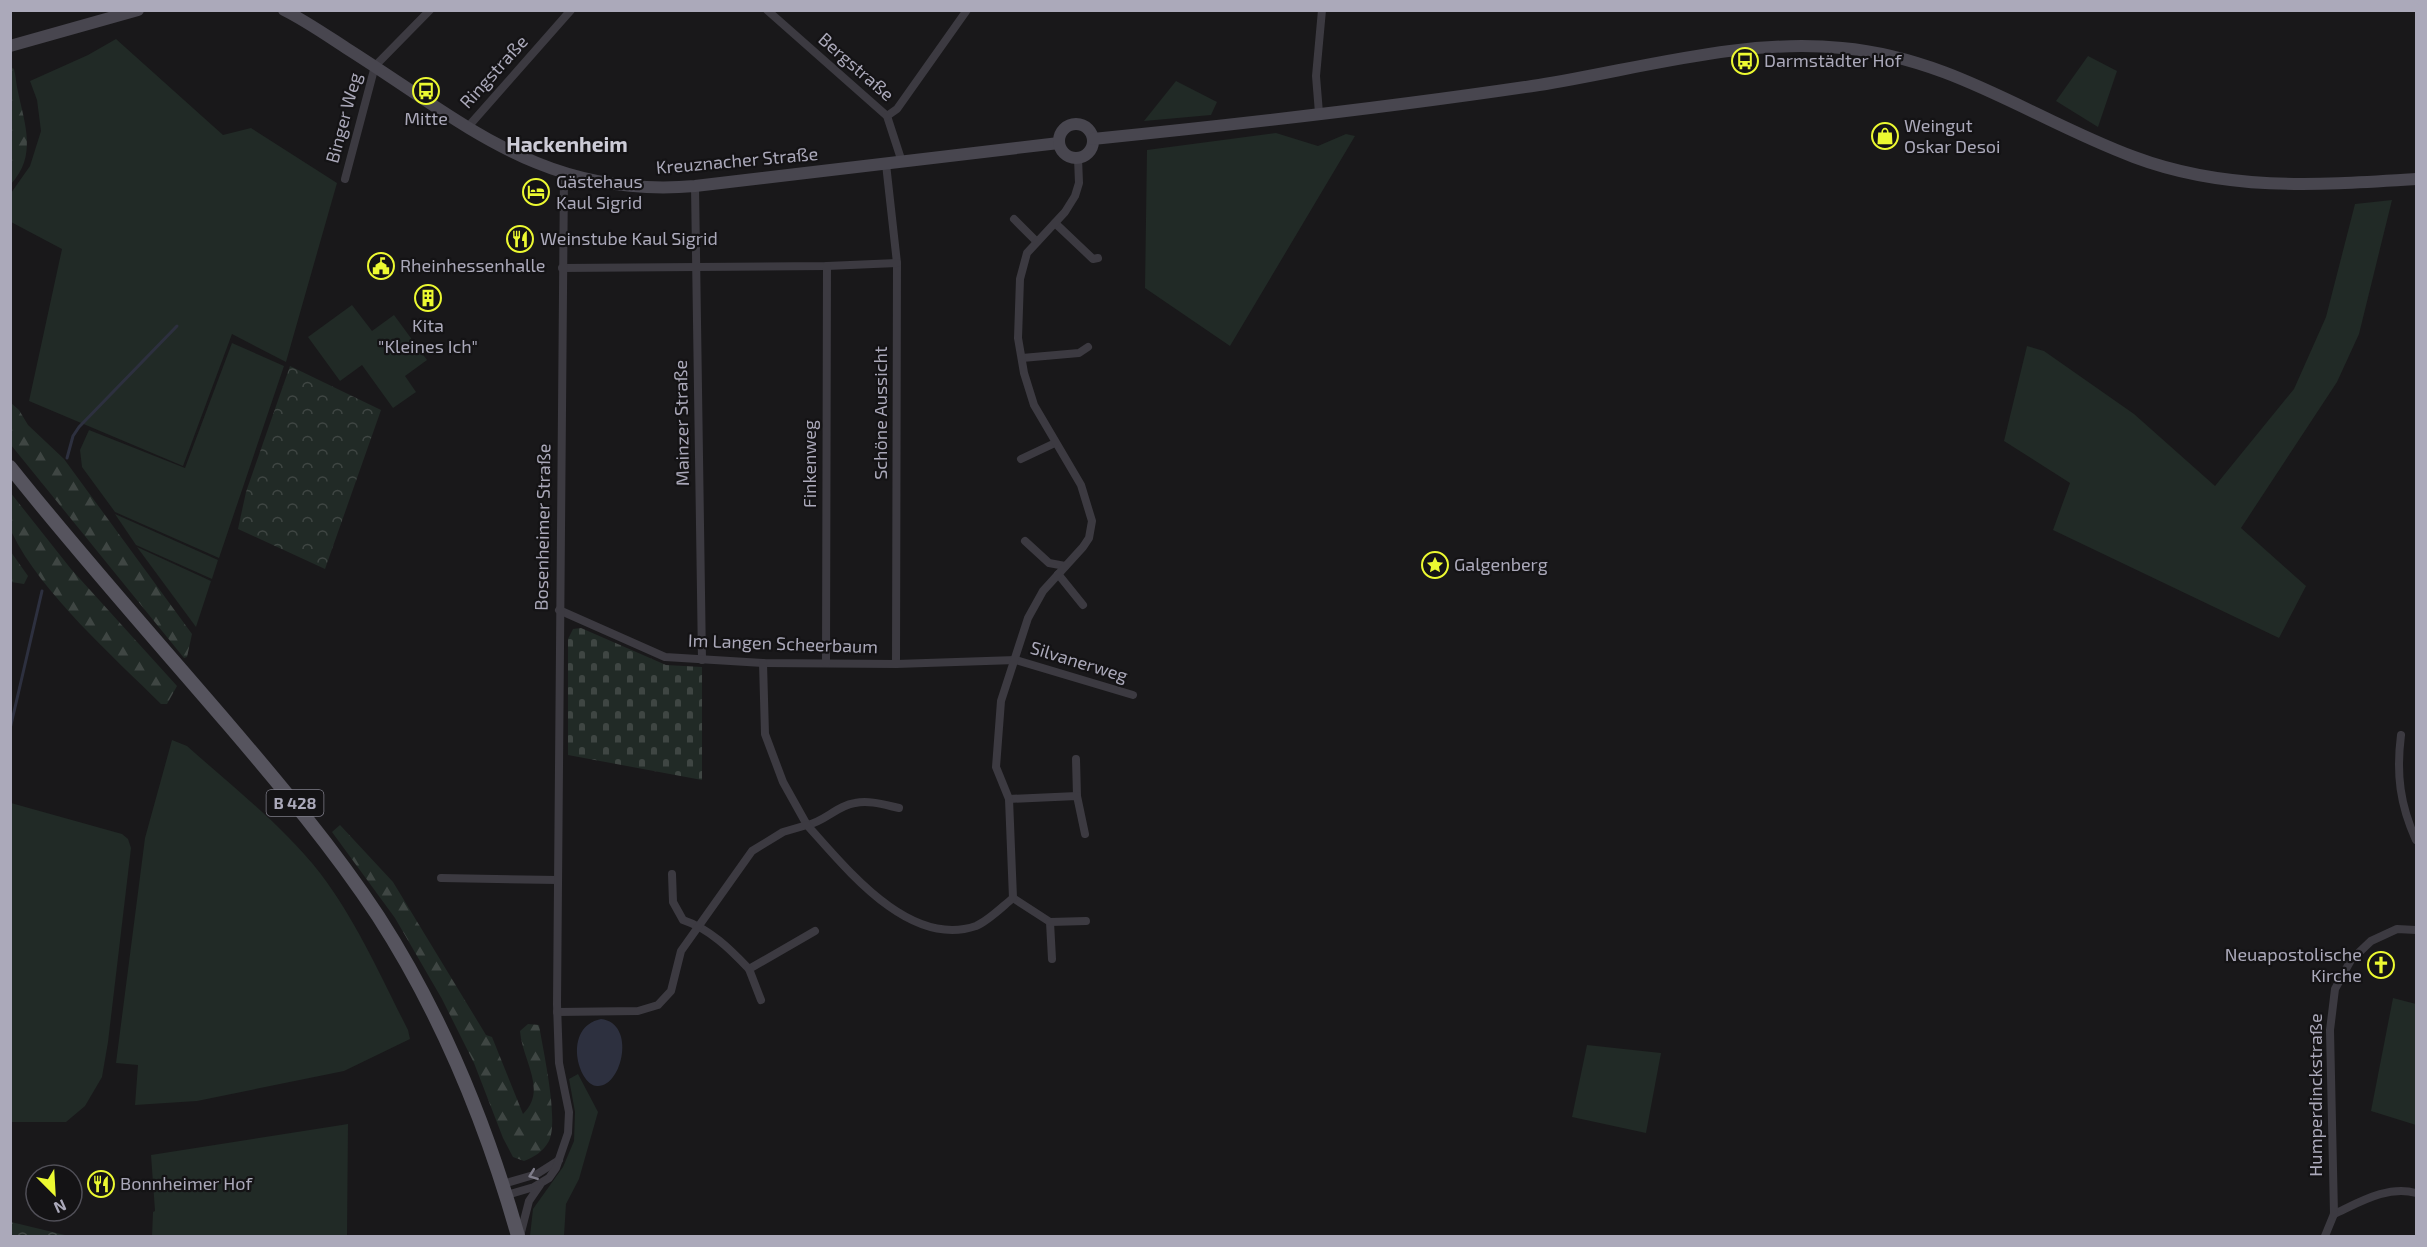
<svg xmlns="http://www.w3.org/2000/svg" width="2427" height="1247" viewBox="0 0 2427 1247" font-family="'Exo 2',sans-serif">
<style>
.green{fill:#212a26}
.forest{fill:url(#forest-firs)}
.cemetery{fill:url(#cemetery-stones)}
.park{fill:url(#park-crowns)}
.water{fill:#2d303f}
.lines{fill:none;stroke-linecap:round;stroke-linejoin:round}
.stream{stroke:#2d303f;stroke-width:3}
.minor{stroke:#3c3a41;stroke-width:8}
.secondary{stroke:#48464f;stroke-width:12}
.primary{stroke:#56545e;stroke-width:14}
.oneway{stroke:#7f7d8a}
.labels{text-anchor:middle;stroke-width:4.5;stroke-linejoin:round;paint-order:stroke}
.shield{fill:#141315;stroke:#7e7c88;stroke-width:1.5}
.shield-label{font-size:16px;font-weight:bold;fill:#aba9ba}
.poi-label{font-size:18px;fill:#aba9ba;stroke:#141315;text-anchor:start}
.street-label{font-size:18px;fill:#aba9ba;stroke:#141315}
.quarter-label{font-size:21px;font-weight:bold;fill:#cccbd6;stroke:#141315}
</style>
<defs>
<pattern id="forest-firs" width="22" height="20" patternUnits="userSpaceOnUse" patternTransform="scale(1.5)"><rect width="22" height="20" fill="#212a26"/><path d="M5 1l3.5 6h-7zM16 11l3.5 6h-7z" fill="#3f4643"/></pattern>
<pattern id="cemetery-stones" width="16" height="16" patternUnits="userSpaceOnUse" patternTransform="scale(1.5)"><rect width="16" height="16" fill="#212a26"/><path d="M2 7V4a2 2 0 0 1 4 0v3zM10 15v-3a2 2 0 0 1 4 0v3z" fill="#3f4643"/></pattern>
<pattern id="park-crowns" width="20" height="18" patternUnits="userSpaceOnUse" patternTransform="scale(1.5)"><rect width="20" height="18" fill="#212a26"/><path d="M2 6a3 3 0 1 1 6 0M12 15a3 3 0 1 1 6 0" fill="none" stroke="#3f4643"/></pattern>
</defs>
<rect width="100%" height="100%" fill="#19181a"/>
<g class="green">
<polygon points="116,39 223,135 251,128 337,183 286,362 232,334 183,466 29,401 62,249 11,222 11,193 30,166 41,131 37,100 30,81 88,55"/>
<polygon points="2088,56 2117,71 2098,127 2056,101"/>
<polygon points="1176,81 1217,102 1211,115 1144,121"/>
<polygon points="1276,133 1318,146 1346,134 1355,136 1230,346 1145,288 1147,150"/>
<polygon points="2392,200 2359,334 2337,382 2241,528 2306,586 2279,638 2053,530 2070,483 2004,441 2027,346 2044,351 2134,414 2215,486 2294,389 2326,317 2355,204"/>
<polygon points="352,305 372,331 394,315 427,360 405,376 416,392 393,408 362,365 340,381 308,337"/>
<polygon points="232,343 284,366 219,558 115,512 82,467 80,450 89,430 185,468"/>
<polygon points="115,514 218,560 212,579 136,545"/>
<polygon points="137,547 211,581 196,627"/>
<path d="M172 740 187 746C232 786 283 826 320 873 356 920 381 977 408 1030L410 1039 344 1071 197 1101 135 1105 138 1065 116 1063 145 838Z"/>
<polygon points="11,803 122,834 128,839 131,848 108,1042 102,1077 85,1106 66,1122 11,1122"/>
<polygon points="2393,998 2416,1004 2416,1125 2371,1111"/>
<polygon points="1587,1045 1661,1053 1646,1133 1572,1117"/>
<polygon points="578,1074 598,1112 579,1179 566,1204 564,1236 530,1236 533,1209 563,1167 574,1141 575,1112 569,1079"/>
<polygon points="348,1124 347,1236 152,1236 153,1212 155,1211 151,1155"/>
</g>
<g class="forest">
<path d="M11 67 14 69C16 77 16 84 18 92 25 125 37 156 11 184Z"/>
<polygon points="11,403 19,410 28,425 64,459 192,634 187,657 184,658 11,445"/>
<path d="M10 492 71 569 177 686 167 704H161C114 657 41 593 12 533 7 523 10 504 10 492Z"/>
<polygon points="11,552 28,576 24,584 11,582"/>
<path d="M340 825 393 882 486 1035 492 1037 523 1114C548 1090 522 1060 520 1031L528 1024 539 1025C543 1050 559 1120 549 1141 543 1152 534 1157 524 1161L513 1157 503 1138 474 1063 442 999 395 918 332 832Z"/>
</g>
<polygon class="cemetery" points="581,628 666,665 702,667 702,780 568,755 568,639 573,629"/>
<g class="park">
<polygon points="290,366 381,410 325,569 238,529 246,492"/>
<polygon points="11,1222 69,1236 11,1236"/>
</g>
<path class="water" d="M601 1019C637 1023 622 1088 597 1086 578 1085 562 1027 601 1019Z"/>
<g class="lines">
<g class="stream">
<polyline points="67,458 73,436 79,427 177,326"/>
<polyline points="10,729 42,591"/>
</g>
<g class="minor">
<polyline points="767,10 887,116 902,162"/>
<polyline points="1319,113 1316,76 1322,10"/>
<polyline points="887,116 897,109 967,10"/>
<polyline points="467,128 571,10"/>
<polyline points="886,164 897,263 896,664"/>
<polyline points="345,179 375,66 430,10"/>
<polyline points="695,186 702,660"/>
<polyline points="1014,219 1037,242"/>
<polyline points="1055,223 1093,259 1098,258"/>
<polyline points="562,268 827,266 897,263"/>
<polyline points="1022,358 1079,353 1088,347"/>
<polyline points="1021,459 1055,443"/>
<polyline points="1025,541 1049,563 1065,566"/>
<polyline points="1058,574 1083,605"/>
<polyline points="559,610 665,657 763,663 896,664 1016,660 1133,695"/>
<path d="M763 663 765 734 783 782 807 825C824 822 838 805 855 803 870 800 885 805 899 808"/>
<polyline points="826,663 827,266"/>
<path d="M2401 735C2396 774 2400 805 2416 840"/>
<polyline points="1076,759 1077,796"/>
<polyline points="1009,799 1077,796 1085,834"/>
<path d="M672 874 673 902 683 920C710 929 730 949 749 969L815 931"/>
<polyline points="441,878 558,880"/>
<polyline points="1013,898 1050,922 1052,959"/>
<polyline points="1050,922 1086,921"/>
<polyline points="749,969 761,1000"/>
<path d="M557 1012 638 1011 658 1005 671 991 681 951 752 851 783 832 807 825C846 868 909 949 976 926 988 921 1002 907 1013 898L1009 799 996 767 1001 701 1028 618 1043 591 1083 547 1089 538 1092 521 1081 485 1034 405 1024 373 1018 338 1020 279 1027 253 1065 212 1075 196 1079 183 1078 158"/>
<polyline points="503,1184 537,1174 559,1160"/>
<polyline points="507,1195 534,1187 549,1178 556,1168 568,1133 569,1112 559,1063 557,1004 564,174"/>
<path d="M2334 1214C2360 1202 2388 1185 2416 1193"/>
<polyline points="520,1236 529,1201 540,1185"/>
<polyline points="2325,1236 2334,1214 2330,1030 2335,989 2351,960 2371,941 2397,929 2416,930"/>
</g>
<g class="secondary">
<path d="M284 10C306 21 326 35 346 48 465 123 544 199 695 186L1059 143"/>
<polyline points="10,46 138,10"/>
<circle cx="1076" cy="141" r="17"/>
<path d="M1093 139C1242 124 1392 107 1539 85 1639 69 1741 38 1842 48 1953 58 2034 120 2134 157 2227 192 2320 185 2416 179"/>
</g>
<path class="primary" d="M10 467C80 555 155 639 228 724 281 786 333 848 378 916 442 1015 486 1123 518 1236"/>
</g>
<defs><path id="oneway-chevron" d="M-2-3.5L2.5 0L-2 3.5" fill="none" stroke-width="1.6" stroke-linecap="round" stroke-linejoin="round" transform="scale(1.5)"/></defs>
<use class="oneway" href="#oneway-chevron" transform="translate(533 1175) rotate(159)"/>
<defs>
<symbol id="bus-ring" viewBox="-11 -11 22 22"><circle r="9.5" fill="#141315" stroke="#ecf931" stroke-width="1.5"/><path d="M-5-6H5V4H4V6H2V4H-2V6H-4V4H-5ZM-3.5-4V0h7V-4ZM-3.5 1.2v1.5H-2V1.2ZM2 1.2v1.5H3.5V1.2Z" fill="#ecf931"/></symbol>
<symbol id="shop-ring" viewBox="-11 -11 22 22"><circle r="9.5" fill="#141315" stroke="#ecf931" stroke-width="1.5"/><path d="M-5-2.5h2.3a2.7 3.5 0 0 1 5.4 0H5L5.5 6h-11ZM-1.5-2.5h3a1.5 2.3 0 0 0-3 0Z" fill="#ecf931"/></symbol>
<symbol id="hotel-ring" viewBox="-11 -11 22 22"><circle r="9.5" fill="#141315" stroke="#ecf931" stroke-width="1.5"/><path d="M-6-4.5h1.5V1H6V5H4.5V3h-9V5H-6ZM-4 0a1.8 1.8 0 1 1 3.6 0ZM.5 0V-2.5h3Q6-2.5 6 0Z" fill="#ecf931"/></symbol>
<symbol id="restaurant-ring" viewBox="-11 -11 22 22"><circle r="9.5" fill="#141315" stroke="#ecf931" stroke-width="1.5"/><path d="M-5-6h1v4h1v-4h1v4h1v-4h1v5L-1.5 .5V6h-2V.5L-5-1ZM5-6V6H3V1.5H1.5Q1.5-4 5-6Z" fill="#ecf931"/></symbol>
<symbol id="civic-ring" viewBox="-11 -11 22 22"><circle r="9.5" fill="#141315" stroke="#ecf931" stroke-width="1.5"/><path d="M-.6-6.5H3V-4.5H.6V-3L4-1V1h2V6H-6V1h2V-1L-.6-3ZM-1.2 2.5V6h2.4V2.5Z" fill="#ecf931"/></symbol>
<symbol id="building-ring" viewBox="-11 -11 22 22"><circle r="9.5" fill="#141315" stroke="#ecf931" stroke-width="1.5"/><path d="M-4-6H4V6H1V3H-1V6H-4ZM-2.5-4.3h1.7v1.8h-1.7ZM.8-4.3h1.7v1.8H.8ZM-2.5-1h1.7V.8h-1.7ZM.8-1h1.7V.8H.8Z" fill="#ecf931"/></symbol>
<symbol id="sight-ring" viewBox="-11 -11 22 22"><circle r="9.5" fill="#141315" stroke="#ecf931" stroke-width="1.5"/><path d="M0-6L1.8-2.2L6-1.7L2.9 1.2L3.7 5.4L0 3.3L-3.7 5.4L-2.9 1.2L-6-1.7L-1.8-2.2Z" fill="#ecf931"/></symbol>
<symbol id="church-ring" viewBox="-11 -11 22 22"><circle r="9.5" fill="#141315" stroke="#ecf931" stroke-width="1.5"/><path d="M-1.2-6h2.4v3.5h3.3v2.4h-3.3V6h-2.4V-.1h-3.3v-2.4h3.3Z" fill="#ecf931"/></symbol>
</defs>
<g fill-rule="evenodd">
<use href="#bus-ring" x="1730" y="46" width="30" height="30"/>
<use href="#bus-ring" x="411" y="76" width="30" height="30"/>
<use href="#shop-ring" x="1870" y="121" width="30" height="30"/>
<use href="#hotel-ring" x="521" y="177" width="30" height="30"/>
<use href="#restaurant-ring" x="505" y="224" width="30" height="30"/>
<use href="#civic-ring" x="366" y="251" width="30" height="30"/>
<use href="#building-ring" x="413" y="283" width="30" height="30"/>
<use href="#sight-ring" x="1420" y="550" width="30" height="30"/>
<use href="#church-ring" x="2366" y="950" width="30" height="30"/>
<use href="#restaurant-ring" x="86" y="1169" width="30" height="30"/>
</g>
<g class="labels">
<rect class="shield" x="266.5" y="790" width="57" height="26" rx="4.5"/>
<g class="shield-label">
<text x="295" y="809">B 428</text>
</g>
<g class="poi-label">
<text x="1764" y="67">Darmstädter Hof</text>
<text x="426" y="125" text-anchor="middle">Mitte</text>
<text x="1904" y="132">Weingut<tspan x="1904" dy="21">Oskar Desoi</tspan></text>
<text x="556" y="188">Gästehaus<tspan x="556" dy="21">Kaul Sigrid</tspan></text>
<text x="540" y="245">Weinstube Kaul Sigrid</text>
<text x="400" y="272">Rheinhessenhalle</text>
<text x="428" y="332" text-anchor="middle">Kita<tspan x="428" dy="21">"Kleines Ich"</tspan></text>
<text x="1454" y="571">Galgenberg</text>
<text x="2362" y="961" text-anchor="end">Neuapostolische<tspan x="2362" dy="21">Kirche</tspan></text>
<text x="120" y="1190">Bonnheimer Hof</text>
</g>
<g class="street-label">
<text transform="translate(856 67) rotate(41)" y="6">Bergstraße</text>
<text transform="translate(494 72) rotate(-48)" y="6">Ringstraße</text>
<text transform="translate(344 118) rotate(-75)" y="6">Binger Weg</text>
<text transform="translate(737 161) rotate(-5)" y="6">Kreuznacher Straße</text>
<text transform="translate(881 413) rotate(-90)" y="6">Schöne Aussicht</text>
<text transform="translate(682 423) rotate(-91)" y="6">Mainzer Straße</text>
<text transform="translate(810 464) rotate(-90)" y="6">Finkenweg</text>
<text transform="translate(543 527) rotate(-89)" y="6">Bosenheimer Straße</text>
<text transform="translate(783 644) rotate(2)" y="6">Im Langen Scheerbaum</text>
<text transform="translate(1079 662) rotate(17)" y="6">Silvanerweg</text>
<text transform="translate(2316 1095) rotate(-90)" y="6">Humperdinckstraße</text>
</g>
<g class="quarter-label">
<text x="567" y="152">Hackenheim</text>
</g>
</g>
<rect width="2427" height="1247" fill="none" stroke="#aba9ba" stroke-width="24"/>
<g transform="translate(54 1193) rotate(156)"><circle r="28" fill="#141315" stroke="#504f57" stroke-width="1.5"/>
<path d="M0-4.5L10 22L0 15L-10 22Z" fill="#ecf931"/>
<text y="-9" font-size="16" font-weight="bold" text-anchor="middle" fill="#aba9ba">N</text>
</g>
</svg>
